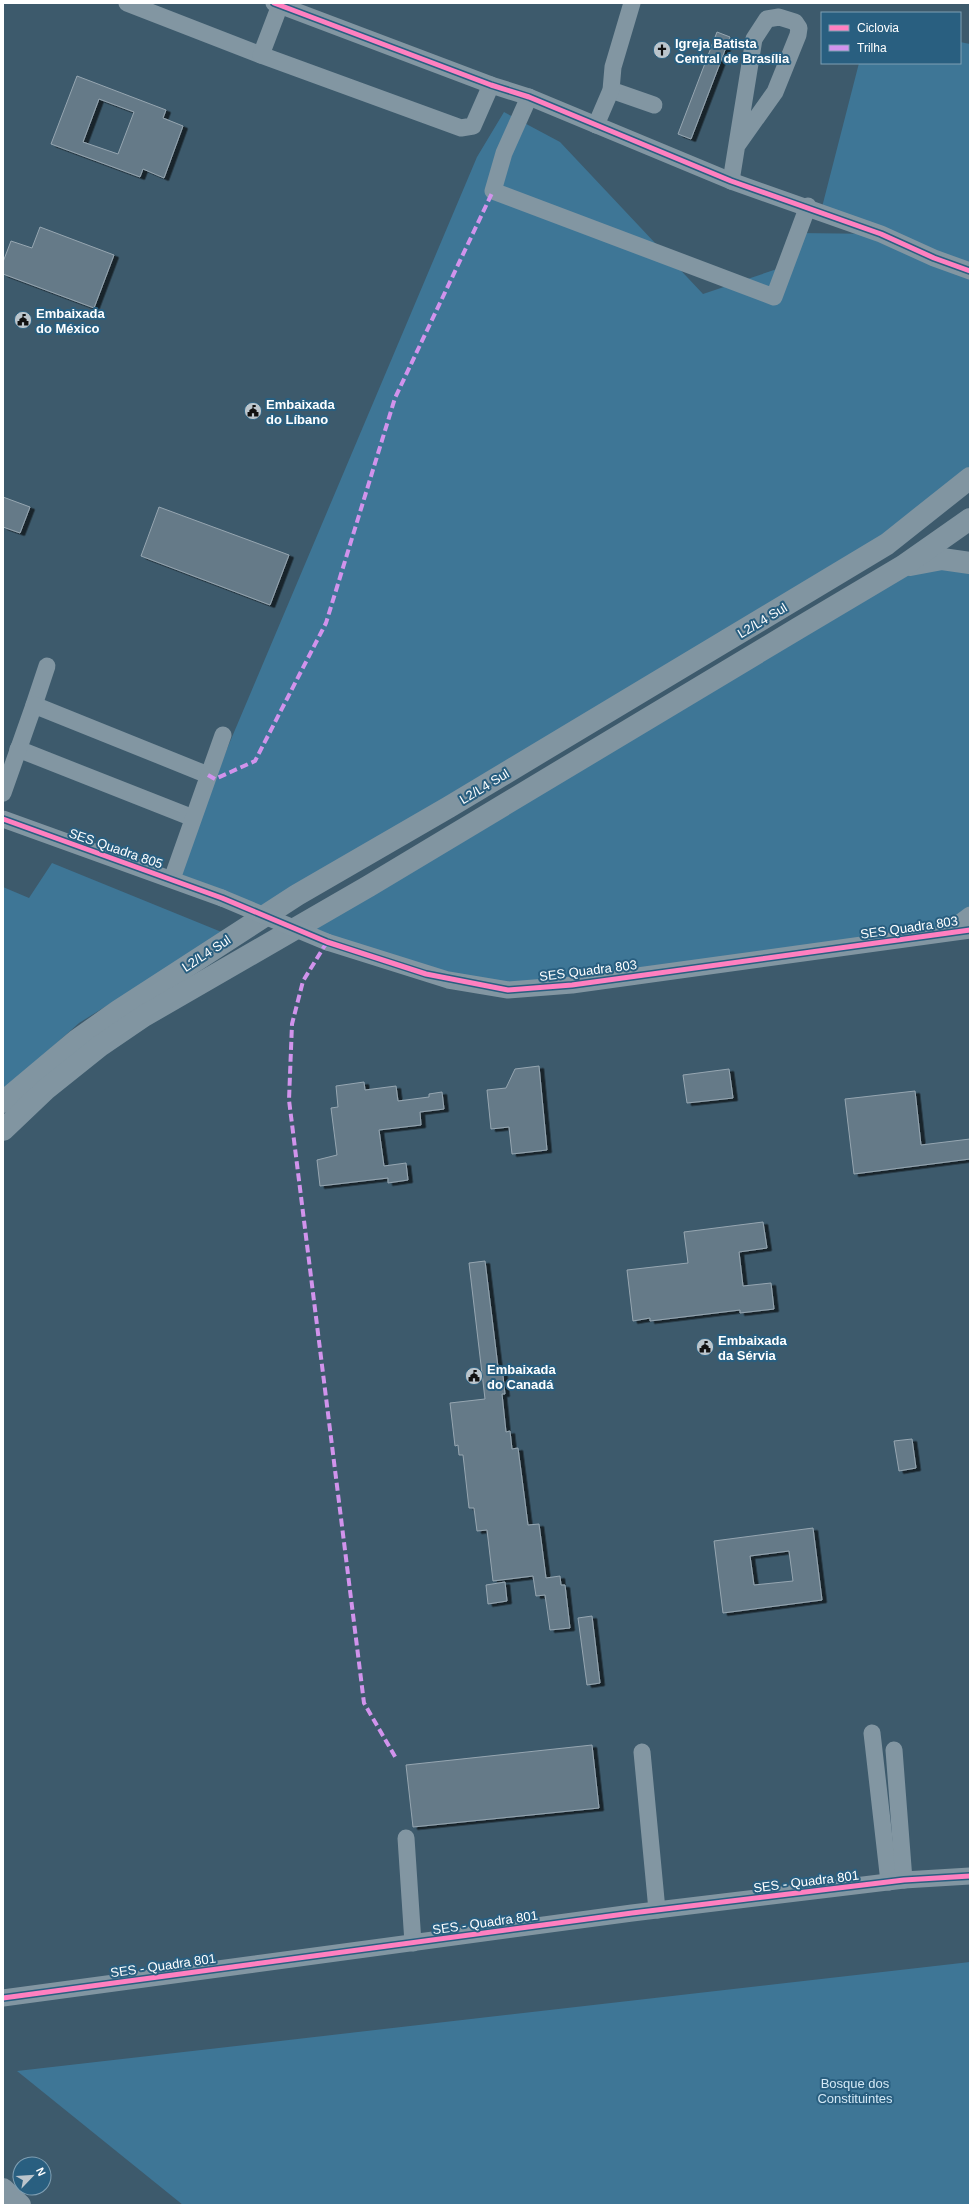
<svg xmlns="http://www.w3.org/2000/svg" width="973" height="2208" viewBox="0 0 973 2208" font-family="Arial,sans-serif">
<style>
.green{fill:#3e7696}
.building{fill:#657a88;stroke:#96a6b1;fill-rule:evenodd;filter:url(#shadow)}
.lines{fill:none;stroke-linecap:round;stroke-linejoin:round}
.minor{stroke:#8296a2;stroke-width:17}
.major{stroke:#8195a1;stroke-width:22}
.highway{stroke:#8396a2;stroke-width:22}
.minor-bridge{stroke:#8296a2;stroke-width:17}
.quiet{stroke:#d193ec;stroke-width:4;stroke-dasharray:8 4;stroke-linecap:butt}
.cycleway-casing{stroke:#295f80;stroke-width:8}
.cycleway{stroke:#ff80c0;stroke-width:5}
.labels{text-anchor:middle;stroke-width:4;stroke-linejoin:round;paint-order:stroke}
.poi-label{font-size:13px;font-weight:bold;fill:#fff;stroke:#295f80;text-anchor:start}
.street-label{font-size:13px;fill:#fff;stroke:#295f80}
.park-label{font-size:13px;fill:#d3e8f5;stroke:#295f80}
</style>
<defs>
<filter id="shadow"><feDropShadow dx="4.5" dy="2.5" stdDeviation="0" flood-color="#0009"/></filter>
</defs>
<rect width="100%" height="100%" fill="#3d5a6c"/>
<g class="green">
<polygon points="960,42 970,44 970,478 887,544 270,913 172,879 477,157 504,112 560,142 703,294 786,266 797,233 880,234 821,211 859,63 960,63"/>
<polygon points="970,563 970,912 943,934 508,990 327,942 309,920 903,566"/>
<polygon points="52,863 224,933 79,1023 3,1091 3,887 29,898"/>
<polygon points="970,1962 970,2205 183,2205 17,2071"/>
</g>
<g class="building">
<polygon points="717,32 730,37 691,139 678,134"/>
<path d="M77 76 166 110 163 118 183 126 164 178 143 169 140 177 51 144ZM99 99 134 112 118 154 83 142Z"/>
<polygon points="40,227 114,255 94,308 3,274 3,262 11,241 32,248"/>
<polygon points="3,497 30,507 20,533 3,527"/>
<polygon points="159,507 289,555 270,605 141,556"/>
<polygon points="539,1066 547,1150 512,1154 509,1127 491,1129 487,1090 506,1088 515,1069"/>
<polygon points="729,1069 733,1098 687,1103 683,1075"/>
<polygon points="364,1082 365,1090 396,1086 398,1101 429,1097 429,1094 442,1092 444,1109 420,1112 421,1125 379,1130 384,1166 406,1163 408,1180 388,1183 388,1178 320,1186 317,1160 337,1155 331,1108 338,1107 336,1086"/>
<polygon points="915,1091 921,1145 970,1139 970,1159 854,1174 845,1099"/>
<polygon points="763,1222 767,1248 739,1252 743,1286 771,1283 774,1309 740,1313 740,1310 650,1321 650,1318 633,1321 627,1270 688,1263 684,1232"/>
<polygon points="485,1261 498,1367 502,1367 505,1394 502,1394 506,1432 510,1431 512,1449 518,1448 528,1525 539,1524 546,1578 560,1576 561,1585 565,1585 570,1628 550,1630 545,1595 536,1596 533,1576 493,1581 487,1530 477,1531 474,1508 469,1508 463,1455 459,1455 458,1445 455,1446 450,1403 485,1399 469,1263"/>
<polygon points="912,1439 916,1468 899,1471 894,1441"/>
<path d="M813 1528 822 1600 723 1613 714 1541ZM789 1551 793 1581 754 1585 750 1556Z"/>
<polygon points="505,1582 507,1601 488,1604 486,1585"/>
<polygon points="592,1616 600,1683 587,1685 578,1618"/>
<polygon points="592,1745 599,1808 413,1827 406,1765"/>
</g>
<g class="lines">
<g class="minor">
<polyline points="127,3 261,55"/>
<polyline points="274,3 491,85 529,97 731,181 881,234 934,258 970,271"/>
<polyline points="280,5 261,55 461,128 473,126 491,85"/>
<polyline points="611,90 654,105"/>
<polyline points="529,97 504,153 493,191 774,297 808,206"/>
<polyline points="596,125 611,90 613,67 632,3"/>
<polyline points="731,181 754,39 767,19 779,17 795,22 799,28 798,35 775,92 738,144"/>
<polyline points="34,705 47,666"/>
<polyline points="18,749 193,818"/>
<polyline points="3,793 34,705 208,775"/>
<polyline points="3,819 222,898"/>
<polyline points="172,879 223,735"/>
<polyline points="947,932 970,915"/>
<polyline points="327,942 448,980 508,990 572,985 970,930"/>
<polyline points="872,1733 889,1882"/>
<polyline points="894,1750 904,1880"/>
<polyline points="642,1752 657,1910"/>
<polyline points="406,1838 413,1943"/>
<polyline points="3,1998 632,1913 904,1880 970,1876"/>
</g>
<g class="major">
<polyline points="910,565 942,559 970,563"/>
<polyline points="3,1102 77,1040 118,1011 297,895 449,807 887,544 970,478"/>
<polyline points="3,1130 45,1090 100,1046 144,1016 369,886 797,629 903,566 970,519"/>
</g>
<polyline class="highway" points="3,2189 20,2205"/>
<polyline class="minor-bridge" points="222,898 327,942"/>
<g class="quiet">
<polyline points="208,775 215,779 255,761 326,623 395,398 493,191"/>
<polyline points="327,942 303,981 292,1024 289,1100 364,1703 397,1760"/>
</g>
<defs>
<g id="cycleway">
<polyline points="274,3 491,85 529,97 731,181 881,234 934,258 970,271"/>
<polyline points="3,819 222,898 327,942 426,974 508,990 572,985 970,930"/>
<polyline points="3,1998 632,1913 904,1880 970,1876"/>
</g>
</defs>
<use href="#cycleway" class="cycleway-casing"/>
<use href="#cycleway" class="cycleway"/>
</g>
<defs>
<symbol id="church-disc" viewBox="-11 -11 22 22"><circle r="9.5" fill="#bbc5cc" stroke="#295f80"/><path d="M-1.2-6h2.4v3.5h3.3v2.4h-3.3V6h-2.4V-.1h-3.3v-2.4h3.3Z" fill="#111"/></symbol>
<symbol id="civic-disc" viewBox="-11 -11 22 22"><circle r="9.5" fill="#bbc5cc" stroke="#295f80"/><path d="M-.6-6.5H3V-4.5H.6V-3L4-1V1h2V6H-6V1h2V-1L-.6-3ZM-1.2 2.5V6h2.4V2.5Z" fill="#111"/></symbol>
</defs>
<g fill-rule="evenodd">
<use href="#church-disc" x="652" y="40" width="20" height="20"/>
<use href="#civic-disc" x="13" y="310" width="20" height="20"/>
<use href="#civic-disc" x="243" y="401" width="20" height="20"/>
<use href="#civic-disc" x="695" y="1337" width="20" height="20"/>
<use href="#civic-disc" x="464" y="1366" width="20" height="20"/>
</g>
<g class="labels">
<g class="poi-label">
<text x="675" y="48">Igreja Batista<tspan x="675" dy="15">Central de Brasília</tspan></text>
<text x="36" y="318">Embaixada<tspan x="36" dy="15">do México</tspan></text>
<text x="266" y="409">Embaixada<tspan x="266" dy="15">do Líbano</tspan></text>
<text x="718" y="1345">Embaixada<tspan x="718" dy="15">da Sérvia</tspan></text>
<text x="487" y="1374">Embaixada<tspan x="487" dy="15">do Canadá</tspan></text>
</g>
<g class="street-label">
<text transform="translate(762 620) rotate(-31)" y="5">L2/L4 Sul</text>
<text transform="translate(484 786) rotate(-31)" y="5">L2/L4 Sul</text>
<text transform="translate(116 848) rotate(19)" y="5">SES Quadra 805</text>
<text transform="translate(909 927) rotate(-8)" y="5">SES Quadra 803</text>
<text transform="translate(206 953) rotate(-33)" y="5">L2/L4 Sul</text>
<text transform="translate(588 970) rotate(-7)" y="5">SES Quadra 803</text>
<text transform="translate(806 1881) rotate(-7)" y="5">SES - Quadra 801</text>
<text transform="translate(485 1922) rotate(-8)" y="5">SES - Quadra 801</text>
<text transform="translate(163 1965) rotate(-8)" y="5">SES - Quadra 801</text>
</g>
<g class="park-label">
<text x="855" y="2088">Bosque dos<tspan x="855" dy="15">Constituintes</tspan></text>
</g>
</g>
<rect width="973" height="2208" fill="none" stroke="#ffffff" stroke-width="8"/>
<rect x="821" y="12" width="140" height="52" fill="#295f80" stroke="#7f9fb3"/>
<rect x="829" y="25" width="20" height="6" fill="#ff80c0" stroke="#7f9fb3"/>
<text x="857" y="32" font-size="12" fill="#ffffff">Ciclovia</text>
<rect x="829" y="45" width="20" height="6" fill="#d193ec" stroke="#7f9fb3"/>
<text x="857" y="52" font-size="12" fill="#ffffff">Trilha</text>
<g transform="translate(32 2176) rotate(65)"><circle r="19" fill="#295f80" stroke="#7f9fb3"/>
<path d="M0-3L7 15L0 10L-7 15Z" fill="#bbc5cc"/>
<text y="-6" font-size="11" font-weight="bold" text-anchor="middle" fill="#ffffff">N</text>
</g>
</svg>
